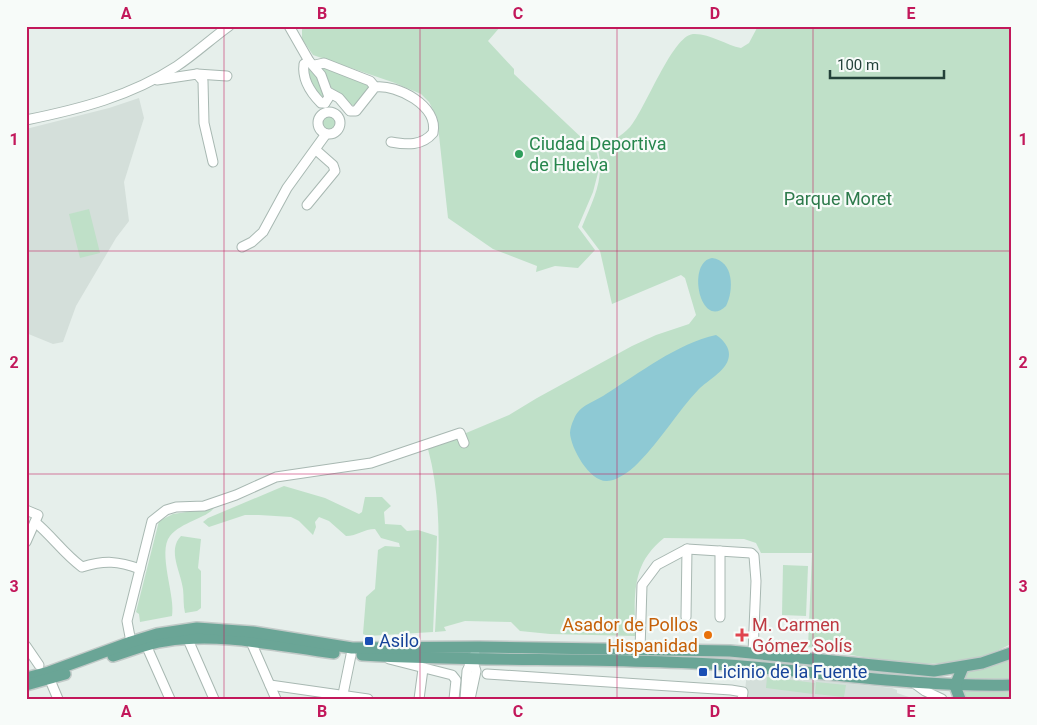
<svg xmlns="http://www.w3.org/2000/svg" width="1037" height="725" viewBox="0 0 1037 725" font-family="Roboto,sans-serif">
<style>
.built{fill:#d4dfda}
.green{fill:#bfe0c8}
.water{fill:#8ec9d4}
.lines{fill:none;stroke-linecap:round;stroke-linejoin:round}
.minor-casing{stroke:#a8b8b2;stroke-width:11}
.major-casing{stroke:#c2cac8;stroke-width:14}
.minor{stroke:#fff;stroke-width:9}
.major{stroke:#6aa596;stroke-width:11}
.grid{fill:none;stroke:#c2185b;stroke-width:1;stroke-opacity:0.55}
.leisure-dot{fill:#2e9e5b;stroke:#f7fbf9;stroke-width:2}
.food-dot{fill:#e8710a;stroke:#f7fbf9;stroke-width:2}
.health-dot{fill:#e0444e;stroke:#f7fbf9;stroke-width:2}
.transit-dot{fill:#1a4fb4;stroke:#f7fbf9;stroke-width:2}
.labels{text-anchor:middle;stroke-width:4.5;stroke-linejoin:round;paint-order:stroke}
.leisure-label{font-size:18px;fill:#27864d;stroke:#f7fbf9;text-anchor:start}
.park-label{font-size:18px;fill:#2d7a4b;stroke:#f7fbf9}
.food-label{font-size:18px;fill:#c56008;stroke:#f7fbf9;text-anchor:end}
.health-label{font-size:18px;fill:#be3a42;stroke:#f7fbf9;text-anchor:start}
.transit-label{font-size:18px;fill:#164399;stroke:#f7fbf9;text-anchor:start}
.neatline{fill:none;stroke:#c2185b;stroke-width:2}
.grid-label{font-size:16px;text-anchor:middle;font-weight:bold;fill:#c2185b}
</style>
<rect width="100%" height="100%" fill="#e6efeb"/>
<g class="built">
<polygon points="139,98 144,118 124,182 129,221 116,238 76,306 63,342 53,344 26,333 26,129 109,108"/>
<polygon points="747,673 892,688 897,690 897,693 915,699 744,699"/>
</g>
<g class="green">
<polygon points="302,26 501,26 488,41 514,69 514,74 584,140 594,143 600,165 593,192 578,227 595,250 578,268 555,266 536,272 537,266 493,249 448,218 437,117 429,102 421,94 395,83 313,55 302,39"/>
<path d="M758 26H1011V644C948 680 874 658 808 647L812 553H761L756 543 744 539 664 538C630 565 635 596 635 636L550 634 520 631 511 622 465 621 444 627 446 631 435 632C438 571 444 508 428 449L509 415 537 398 632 346 656 335 689 324 696 315 685 278 681 275 612 304 600 251 582 227C593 200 605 179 598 150 608 143 622 136 630 127 645 110 672 36 693 34 709 33 726 45 741 48L749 43Z"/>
<polygon points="324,66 366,83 370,90 356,105 349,105 331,87 321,69"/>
<polygon points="309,67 312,68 326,92 324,98 322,99 308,83 306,69"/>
<circle cx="330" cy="123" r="8"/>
<polygon points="89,209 100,253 80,258 69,214"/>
<path d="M284 486 325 498 359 514 362 512 365 497H382L391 506 384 512 385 524 401 525 407 531 418 530 437 536 433 632 368 636 363 634 366 597 375 589 378 550 385 546 400 547 399 543 381 538 375 529C364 529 357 536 346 536L329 521 319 517 315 522 316 527 313 535 299 521 291 517 259 515H245L209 527 203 522 208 518Z"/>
<path d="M214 508C207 518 181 522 170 536 157 552 176 597 172 616L140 622 139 614 136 612 159 521 173 514Z"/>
<path d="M181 536 201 539 198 568 201 571V608L197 611 185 613C183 605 184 597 183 589 181 572 167 550 181 536Z"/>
<polygon points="783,565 808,566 806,616 782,615"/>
<polygon points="1011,658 1011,681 961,681 967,671 1002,663"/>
<polygon points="767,677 815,683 813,694 766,688"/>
<polygon points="816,682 846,685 844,697 815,694"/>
<polygon points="961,689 1011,689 1011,699 967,699"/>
</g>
<g class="water">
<path d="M712 258C734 261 734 290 726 306 700 331 686 262 712 258Z"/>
<path d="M716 335C724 340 732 350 728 360 725 371 707 381 699 389 677 412 661 440 639 462 632 470 617 481 607 481 590 482 571 449 570 433 570 429 572 423 574 419 579 405 595 402 606 394 638 374 678 343 716 335Z"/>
</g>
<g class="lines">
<defs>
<g id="minor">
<polyline points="289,26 309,61 321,75 329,97 325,103"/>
<path d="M309 61 304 64C302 79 310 92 321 103H325"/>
<polyline points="315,65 324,63 370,81 375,87"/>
<polyline points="197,74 203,81 204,123 213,162"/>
<polyline points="157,80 197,74 227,76"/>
<path d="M328 92 339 98 350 111H356L375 87C397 84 439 106 433 133 422 146 407 145 391 142"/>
<circle cx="329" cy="123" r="11"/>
<path d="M26 120C80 109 131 96 177 66 195 54 211 39 229 26"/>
<polyline points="307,205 335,171 333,165 316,150"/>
<polyline points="242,247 252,242 263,232 287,188 326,134"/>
<polyline points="26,510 38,515 26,542"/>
<path d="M35 522C52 536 64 554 82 567 105 560 118 561 140 569"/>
<polyline points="686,617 687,549"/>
<polyline points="720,617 720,551"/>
<polyline points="186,635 214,699"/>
<polyline points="131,642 127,621 152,521 166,510 176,507 204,506 236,495 276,477 371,463 460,433 464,443"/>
<polyline points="251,642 276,699"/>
<polyline points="146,645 170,699"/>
<polyline points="26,646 39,665"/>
<polyline points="640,650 642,585 657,565 687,549 751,553 754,556 756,581 753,653"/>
<polyline points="389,659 452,675 456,680 454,699"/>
<polyline points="487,674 731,690 743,692 742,699"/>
<polyline points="50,680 58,699"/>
<polyline points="914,683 925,691 942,699"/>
<polyline points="270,685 368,699"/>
<polyline points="342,699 351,655"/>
<polyline points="419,699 423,669"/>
<polyline points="465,699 467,671 475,654"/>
<polyline points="470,699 476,671 472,658"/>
</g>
<g id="major">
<path d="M362 655C484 662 606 657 728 665 823 672 916 687 1011 685"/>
<path d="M113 656C130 651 147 643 165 641 221 632 278 646 334 653"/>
<polyline points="26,678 49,672 131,642 157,634 197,628 253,632 352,648 479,647 730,651 934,671 982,663 1011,653"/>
<polyline points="26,685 65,674"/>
<polyline points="960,699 955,686 963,667"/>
</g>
</defs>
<use href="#minor" class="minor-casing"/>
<use href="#major" class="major-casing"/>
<use href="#minor" class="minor"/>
<use href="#major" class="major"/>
</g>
<path class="grid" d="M224 26V699M420 26V699M617 26V699M813 26V699M26 251H1011M26 474H1011"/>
<circle class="leisure-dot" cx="519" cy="154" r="5"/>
<circle class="food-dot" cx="708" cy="635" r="5"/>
<path class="health-dot" d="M739.5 627.5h5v5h5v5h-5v5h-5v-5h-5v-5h5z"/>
<g class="transit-dot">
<rect x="364" y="636" width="10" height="10" rx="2.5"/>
<rect x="698" y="667" width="10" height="10" rx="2.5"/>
</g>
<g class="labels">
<g class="leisure-label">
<text x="529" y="150">Ciudad Deportiva<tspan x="529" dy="21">de Huelva</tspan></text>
</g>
<g class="park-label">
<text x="838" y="205">Parque Moret</text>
</g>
<g class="food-label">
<text x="698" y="631">Asador de Pollos<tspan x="698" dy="21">Hispanidad</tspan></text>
</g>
<g class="health-label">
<text x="752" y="631">M. Carmen<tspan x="752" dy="21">Gómez Solís</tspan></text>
</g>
<g class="transit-label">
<text x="379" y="647">Asilo</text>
<text x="713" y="678">Licinio de la Fuente</text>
</g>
</g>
<rect width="1037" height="725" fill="none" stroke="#f7fbf9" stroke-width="55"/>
<path d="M830 70v8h114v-8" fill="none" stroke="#24423a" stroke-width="2.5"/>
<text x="837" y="70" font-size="15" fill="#24423a" stroke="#f7fbf9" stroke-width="4" paint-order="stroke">100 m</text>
<rect x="28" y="28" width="982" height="670" class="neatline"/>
<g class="grid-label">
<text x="126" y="19">A</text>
<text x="322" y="19">B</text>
<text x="518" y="19">C</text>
<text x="715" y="19">D</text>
<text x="911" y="19">E</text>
<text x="14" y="145">1</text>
<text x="1023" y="145">1</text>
<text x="14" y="368">2</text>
<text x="1023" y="368">2</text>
<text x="14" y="592">3</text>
<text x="1023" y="592">3</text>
<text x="126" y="717">A</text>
<text x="322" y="717">B</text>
<text x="518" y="717">C</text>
<text x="715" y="717">D</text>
<text x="911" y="717">E</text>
</g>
</svg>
